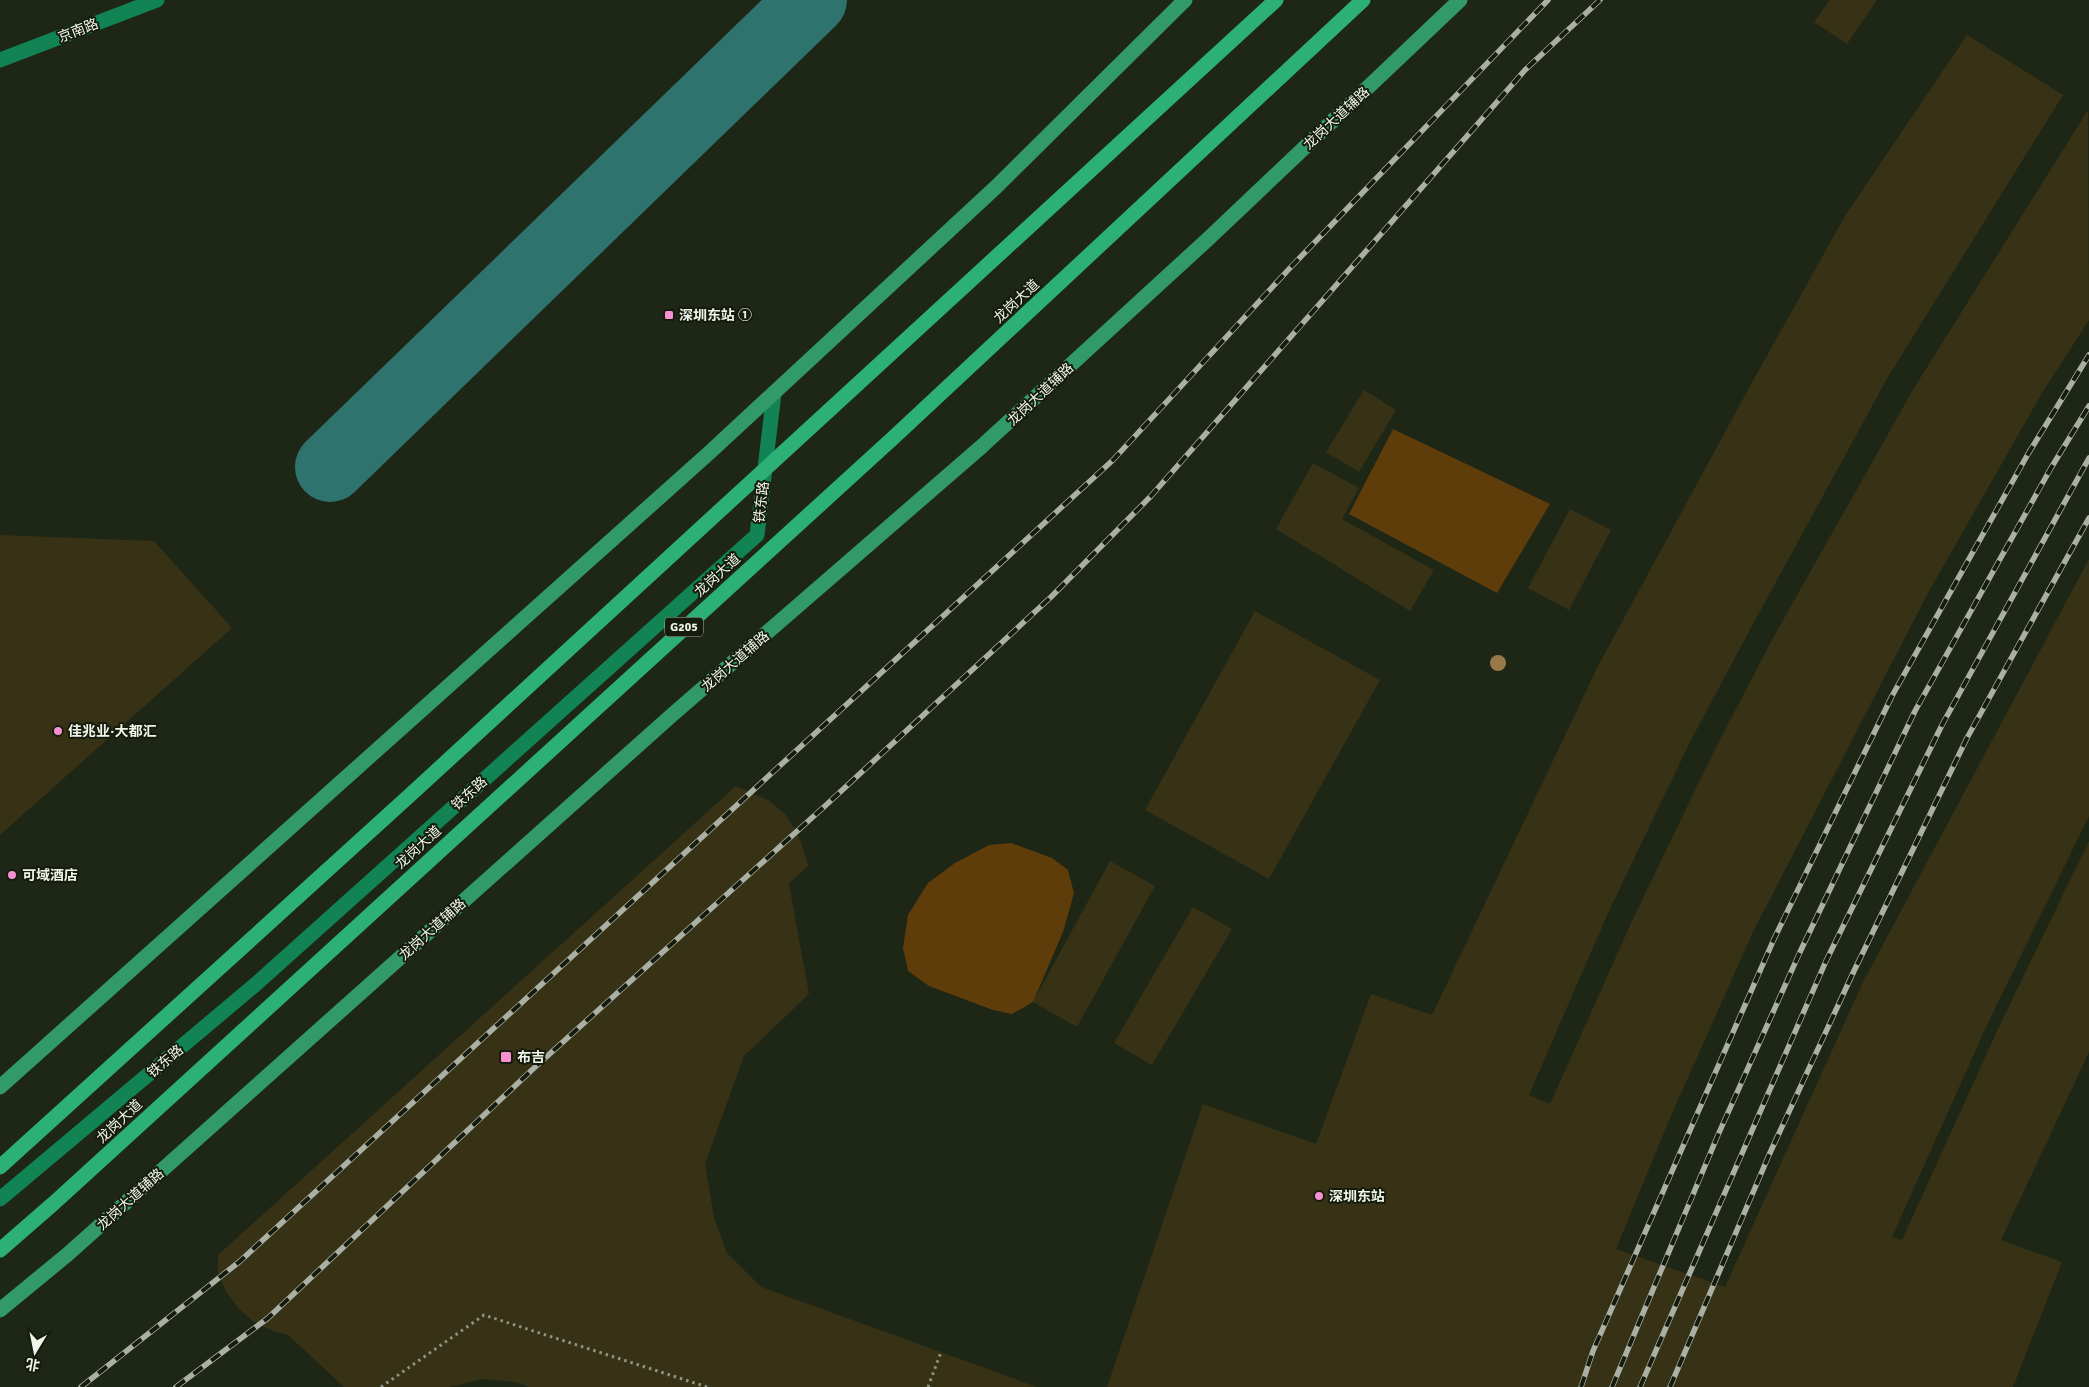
<svg xmlns="http://www.w3.org/2000/svg" width="2089" height="1387" viewBox="0 0 2089 1387" font-family="Signika,'Noto Sans SC',sans-serif">
<style>
.green{fill:#5f3d0b}
.lines{fill:none;stroke-linecap:round;stroke-linejoin:round}
.river{stroke:#2e736e;stroke-width:70}
.building{fill:#373215}
.path{stroke:#8d9486;stroke-width:3;stroke-dasharray:2.5 4;stroke-linecap:butt}
.secondary{stroke:#118355;stroke-width:15}
.primary{stroke:#329969;stroke-width:15}
.rail-casing{stroke:#aab1a4;stroke-width:5.5}
.rail{stroke:#151c0d;stroke-width:4;stroke-dasharray:11;stroke-linecap:butt}
.highway-bridge{stroke:#2db076;stroke-width:15}
.tree{fill:#987a49}
.poi-dot{fill:#f690d0;stroke:#151c0d;stroke-width:2}
.labels{text-anchor:middle;stroke-width:4;stroke-linejoin:round;paint-order:stroke}
.shield{fill:#151c0d;stroke:#aeb4a8;stroke-width:1}
.shield-label{font-size:12px;font-weight:bold;fill:#eff5ea}
.street-label{font-size:14px;fill:#eff5ea;stroke:#151c0d}
.poi-label{font-size:14px;font-weight:bold;fill:#eff5ea;stroke:#151c0d;text-anchor:start}
</style>
<rect width="100%" height="100%" fill="#1e2616"/>
<g class="green">
<polygon points="1393,429 1550,504 1497,593 1349,514"/>
<polygon points="1011,843 1052,858 1068,870 1074,893 1063,932 1033,1002 1012,1014 993,1010 929,986 908,971 903,948 908,915 928,883 955,863 989,845"/>
</g>
<g class="lines">
<polyline class="river" points="330,467 812,0"/>
</g>
<g class="building">
<polygon points="1830,0 1877,0 1847,44 1814,22"/>
<polygon points="1967,35 2063,95 1888,377 1753,624 1690,742 1609,911 1529,1095 1550,1104 1632,921 1713,753 1774,636 1914,388 2088,110 2089,320 2042,393 1928,593 1753,932 1670,1118 1616,1249 1725,1287 1863,982 2089,559 2089,816 1987,1025 1892,1237 1902,1240 1997,1031 2089,841 2089,1052 2001,1240 2062,1262 2013,1387 1107,1387 1203,1104 1316,1144 1371,994 1432,1015 1598,666 1750,386 1845,216"/>
<polygon points="1364,390 1396,410 1359,472 1326,452"/>
<polygon points="1313,463 1359,488 1342,519 1434,570 1410,611 1276,529"/>
<polygon points="1570,509 1611,530 1569,610 1528,588"/>
<polygon points="0,535 154,541 232,628 0,835"/>
<polygon points="1255,611 1380,680 1269,879 1145,810"/>
<polygon points="736,786 768,800 784,813 797,832 804,851 808,866 789,884 809,994 744,1056 705,1164 714,1217 727,1253 761,1287 1037,1387 529,1387 515,1382 484,1379 449,1387 344,1387 288,1335 273,1331 254,1322 238,1308 225,1290 218,1272 218,1255"/>
<polygon points="1110,861 1155,886 1077,1027 1033,1002"/>
<polygon points="1193,907 1232,929 1152,1065 1114,1043"/>
</g>
<g class="lines">
<g class="path">
<polyline points="381,1387 484,1315 707,1387"/>
<polyline points="928,1387 941,1352"/>
</g>
<g class="secondary">
<polyline points="0,60 157,0"/>
<polyline points="0,1199 256,984 757,535 774,393"/>
</g>
<g class="primary">
<polyline points="0,1087 709,453 996,187 1185,0"/>
<polyline points="0,1310 68,1254 672,715 981,447 1207,240 1460,0"/>
</g>
<defs>
<g id="rail">
<polyline points="81,1387 239,1262 1113,460 1289,269 1548,0"/>
<polyline points="176,1387 268,1318 534,1068 825,806 1051,597 1151,496 1525,70 1600,0"/>
<polyline points="1581,1387 1593,1351 1774,939 1892,696 2028,454 2089,355"/>
<polyline points="1612,1387 1718,1135 1800,952 1915,711 2051,468 2089,406"/>
<polyline points="1640,1387 1826,961 1942,725 2089,458"/>
<polyline points="1670,1387 1769,1155 1853,973 1967,738 2089,518"/>
</g>
</defs>
<use href="#rail" class="rail-casing"/>
<use href="#rail" class="rail"/>
<g class="highway-bridge">
<polyline points="0,1167 409,796 1276,0"/>
<polyline points="0,1250 54,1203 893,438 1363,0"/>
</g>
</g>
<circle class="tree" cx="1498" cy="663" r="8"/>
<g class="poi-dot">
<rect x="664" y="310" width="10" height="10" rx="2.5"/>
<circle cx="58" cy="731" r="5"/>
<circle cx="12" cy="875" r="5"/>
<rect x="500" y="1051" width="12" height="12" rx="2.5"/>
<circle cx="1319" cy="1196" r="5"/>
</g>
<g class="labels">
<rect class="shield" x="665" y="617.5" width="38" height="19" rx="4"/>
<g class="shield-label">
<text x="684" y="631">G205</text>
</g>
<g class="street-label">
<text transform="translate(78 30) rotate(-21)" y="5">京南路</text>
<text transform="translate(1336 118) rotate(-43)" y="5">龙岗大道辅路</text>
<text transform="translate(1016 301) rotate(-43)" y="5">龙岗大道</text>
<text transform="translate(1040 394) rotate(-43)" y="5">龙岗大道辅路</text>
<text transform="translate(761 502) rotate(-83)" y="5">铁东路</text>
<text transform="translate(717 575) rotate(-42)" y="5">龙岗大道</text>
<text transform="translate(735 661) rotate(-41)" y="5">龙岗大道辅路</text>
<text transform="translate(469 793) rotate(-42)" y="5">铁东路</text>
<text transform="translate(418 847) rotate(-42)" y="5">龙岗大道</text>
<text transform="translate(432 929) rotate(-42)" y="5">龙岗大道辅路</text>
<text transform="translate(165 1061) rotate(-40)" y="5">铁东路</text>
<text transform="translate(119 1121) rotate(-43)" y="5">龙岗大道</text>
<text transform="translate(130 1199) rotate(-42)" y="5">龙岗大道辅路</text>
</g>
<g class="poi-label">
<text x="679" y="320">深圳东站 ①</text>
<text x="68" y="736">佳兆业·大都汇</text>
<text x="22" y="880">可域酒店</text>
<text x="517" y="1062">布吉</text>
<text x="1329" y="1201">深圳东站</text>
</g>
</g>
<g transform="translate(35 1352) rotate(190)" stroke="#151c0d" stroke-width="4" paint-order="stroke">
<path d="M0-4L9 19L0 12L-9 19Z" fill="#eff5ea"/>
<text y="-8" font-size="14" font-weight="bold" text-anchor="middle" fill="#eff5ea">北</text>
</g>
</svg>
